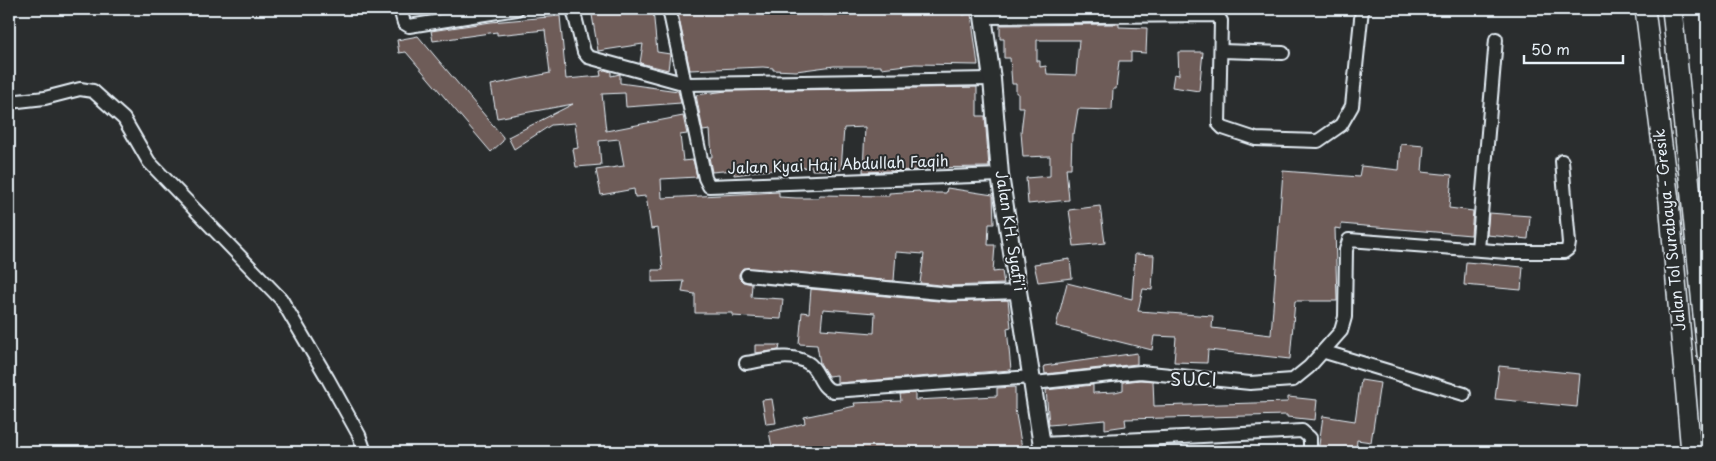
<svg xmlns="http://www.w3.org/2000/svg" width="1716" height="461" viewBox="0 0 1716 461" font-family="'Playpen Sans',sans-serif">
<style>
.building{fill:#6e5b59;stroke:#e8f1f8;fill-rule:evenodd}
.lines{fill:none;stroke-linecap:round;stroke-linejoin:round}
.minor-casing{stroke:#e8f1f8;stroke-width:16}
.major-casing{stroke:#e8f1f8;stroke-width:20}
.highway-casing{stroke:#e8f1f8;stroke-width:22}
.minor{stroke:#2a2d2e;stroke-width:12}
.major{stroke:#2a2d2e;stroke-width:16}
.highway{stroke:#2a2d2e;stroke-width:19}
.labels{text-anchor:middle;stroke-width:4;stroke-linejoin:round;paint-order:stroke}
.street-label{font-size:15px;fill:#e8f1f8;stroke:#2a2d2e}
.quarter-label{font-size:18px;letter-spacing:1px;fill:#e8f1f8;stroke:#2a2d2e}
</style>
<rect width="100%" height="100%" fill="#2a2d2e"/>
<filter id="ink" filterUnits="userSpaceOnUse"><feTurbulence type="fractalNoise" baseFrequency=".02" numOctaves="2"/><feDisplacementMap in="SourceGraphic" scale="10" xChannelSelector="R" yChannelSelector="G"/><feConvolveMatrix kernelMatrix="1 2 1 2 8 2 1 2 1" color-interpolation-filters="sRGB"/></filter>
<g filter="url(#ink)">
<g class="building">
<polygon points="591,9 653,9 657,52 670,54 668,70 640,63 643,44 598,51"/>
<polygon points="677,9 822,9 822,15 827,15 846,14 846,9 963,9 963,15 971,14 978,65 915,64 881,68 881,66 834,66 796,71 773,70 773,68 763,67 690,70"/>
<polygon points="560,16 566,79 601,76 600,71 605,70 611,72 611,76 620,74 620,83 678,91 681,103 626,107 625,93 602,94 606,131 683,116 687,134 680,135 683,161 693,160 697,177 661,179 662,198 779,192 779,197 796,198 819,198 819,195 889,196 889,193 919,191 921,193 946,193 947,188 993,195 994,224 989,224 988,245 995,245 993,272 1002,271 1004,284 950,286 920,283 924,254 896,252 894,281 743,268 739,274 739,278 743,282 752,284 751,297 783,299 781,319 733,316 733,313 695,313 695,294 682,292 684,281 652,282 652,270 663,270 658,228 651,229 646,196 635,197 634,189 601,195 596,170 624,166 619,139 599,141 601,165 576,167 573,149 578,148 575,123 551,125 514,149 508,137 573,104 497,118 491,85 550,73 545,30 497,35 497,32 433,41 431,31 491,22"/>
<path d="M1119 24V27L1147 28 1146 53 1131 52V61H1119L1116 89H1113L1112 110 1078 109 1074 134H1072L1071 168H1066L1069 200 1028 204 1026 178 1050 176V156L1023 157 1021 132 1024 107H1018V93H1016V84H1012L1010 58H1004V39H1000V25ZM1037 40H1079L1076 75 1047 74 1046 66 1040 67V61H1037Z"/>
<polygon points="418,36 503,137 503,141 491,152 406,52 399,53 397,40"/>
<polygon points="1178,52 1203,52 1199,91 1172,87 1174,74 1179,75"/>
<polygon points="977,87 977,116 985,116 989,167 918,168 918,170 863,172 865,127 844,128 841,170 812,170 812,167 749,172 750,173 734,175 734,170 712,172 709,157 712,157 710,130 703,131 696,95 726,91"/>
<polygon points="1401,144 1424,146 1422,172 1452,175 1449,208 1473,211 1471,235 1341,224 1341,229 1335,228 1337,301 1295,301 1290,359 1208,350 1207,363 1174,362 1176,337 1154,336 1152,350 1056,326 1067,283 1132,299 1135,254 1154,255 1152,290 1143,289 1138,311 1213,316 1212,328 1271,335 1283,171 1359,177 1361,166 1399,170"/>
<polygon points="1100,206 1105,243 1074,246 1069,210"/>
<polygon points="1489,213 1530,216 1528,239 1487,235"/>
<polygon points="1070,259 1072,278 1038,282 1034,264"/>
<polygon points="1466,262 1523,267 1521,290 1464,285"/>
<path d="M811 289 949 302 1008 300 1011 327 1007 328 1011 370 837 383V375L828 376 820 363 817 345 799 344 802 312 809 313ZM823 309 875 313 874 333 821 329Z"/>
<polygon points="755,345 780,345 779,350 755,353"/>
<polygon points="1137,353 1137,364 1045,374 1044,366"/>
<polygon points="1499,366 1580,374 1577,407 1495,399"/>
<polygon points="1140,380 1153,381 1154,406 1288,402 1288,397 1317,400 1315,420 1287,417 1287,415 1125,419 1126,426 1105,429 1105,420 1049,425 1046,390 1093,385 1093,393 1115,392 1123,390 1123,382"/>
<polygon points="1361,380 1380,383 1371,442 1357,440 1356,452 1318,452 1323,416 1355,421"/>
<polygon points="1015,387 1015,409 1022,448 988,452 975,450 925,452 925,449 904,452 824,452 823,448 813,451 811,446 791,452 773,452 769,432 805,423 804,417 855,406 854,403 901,401 900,394 915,393 915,400 997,396 997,388"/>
<polygon points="772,399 776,423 766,424 762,400"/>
</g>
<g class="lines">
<defs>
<g id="minor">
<polyline points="400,9 404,23 409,26 517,9"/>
<polyline points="573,9 584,52 588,57 686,84 992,79"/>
<polyline points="669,9 705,178 709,186 1000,175"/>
<polyline points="983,17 1217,15 1221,21 1219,124 1223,128 1256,139 1318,141 1341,125 1352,106 1362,9"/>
<polyline points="1221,51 1283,53"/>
<polyline points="9,102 45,98 80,89 93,91 124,119 149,162 281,299 328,379 359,435 365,452"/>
<polyline points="1478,249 1496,39"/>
<polyline points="747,275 950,294 1020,292"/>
<polyline points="1325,352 1464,394"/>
<path d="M746 363C765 360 791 352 808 363 819 369 820 389 833 391L1033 377"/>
<polyline points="1034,383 1140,372 1250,383 1293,380 1309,367 1341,331 1345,317 1346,250 1349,240 1507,252 1564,252 1568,249 1569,243 1562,161"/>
<polyline points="1042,444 1302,431 1310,438 1310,452"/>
</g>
<polyline id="major" points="982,9 992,79 1000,175 1043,452"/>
<g id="highway">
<polyline points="1645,9 1669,201 1691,452"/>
<polyline points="1672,9 1707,354"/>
</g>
</defs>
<use href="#minor" class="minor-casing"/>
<use href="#major" class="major-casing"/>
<use href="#highway" class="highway-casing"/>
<use href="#minor" class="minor"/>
<use href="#major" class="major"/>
<use href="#highway" class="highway"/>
</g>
</g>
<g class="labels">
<g class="street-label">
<text transform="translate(838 165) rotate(-2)" y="5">Jalan Kyai Haji Abdullah Faqih</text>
<text transform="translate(1670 230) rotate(-96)" y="5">Jalan Tol Surabaya - Gresik</text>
<text transform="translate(1010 231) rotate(81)" y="5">Jalan KH. Syafi'i</text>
</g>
<g class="quarter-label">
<text x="1194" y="386">SUCI</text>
</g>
</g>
<rect width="1716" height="461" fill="none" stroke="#2a2d2e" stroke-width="30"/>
<rect x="15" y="15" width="1686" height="431" fill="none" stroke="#e8f1f8" stroke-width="2" filter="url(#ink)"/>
<path d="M1524 55v8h99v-8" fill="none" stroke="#e8f1f8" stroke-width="2.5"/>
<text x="1531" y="55" font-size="15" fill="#e8f1f8" stroke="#2a2d2e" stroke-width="4" paint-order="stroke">50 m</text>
</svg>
